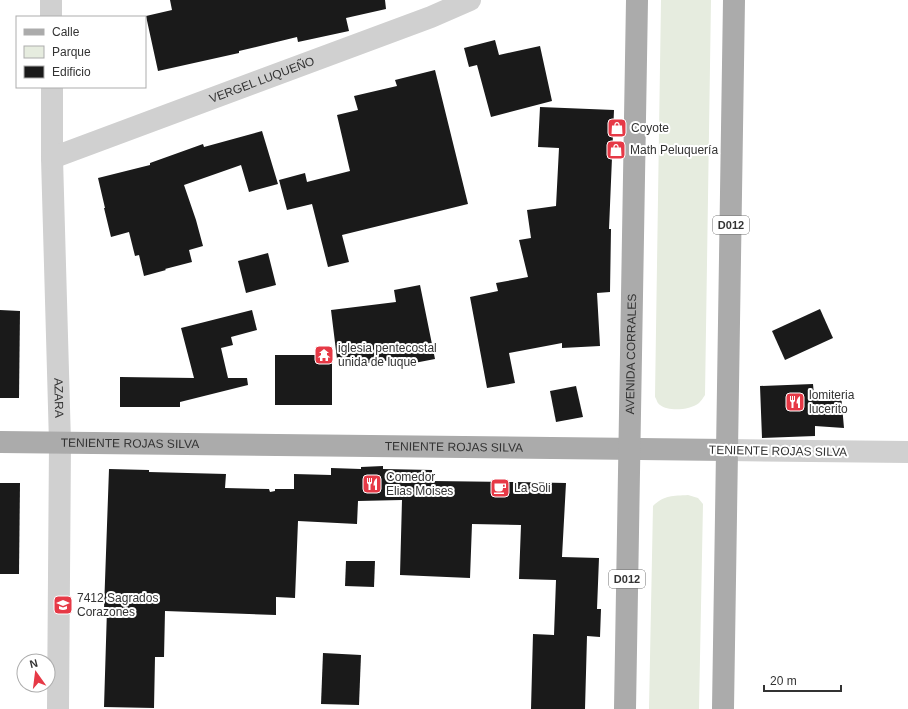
<svg xmlns="http://www.w3.org/2000/svg" width="908" height="709" viewBox="0 0 908 709" font-family="Helvetica,sans-serif">
<style>
.green{fill:#e6ecdf}
.building{fill:#1a1a1a}
.lines{fill:none;stroke-linecap:round;stroke-linejoin:round}
.minor{stroke:#d0d0d0;stroke-width:22}
.major{stroke:#ababab;stroke-width:22}
.labels{text-anchor:middle;stroke-width:4;stroke-linejoin:round;paint-order:stroke}
.shield{fill:#fff;stroke:#707070;stroke-width:1}
.shield-label{font-size:11px;font-weight:bold;fill:#333}
.street-label{font-size:12px;fill:#333;stroke:#fff}
.poi-label{font-size:12px;fill:#333;stroke:#fff;text-anchor:start}
</style>
<rect width="100%" height="100%" fill="#fff"/>
<g class="green">
<path d="M661 0H711L705 395C703 398 701 401 699 403 690 410 669 412 660 405 657 403 657 400 655 397Z"/>
<path d="M688 495 698 498 703 504 699 709H649L653 506C664 495 673 496 688 495Z"/>
</g>
<g class="building">
<polygon points="170,0 385,0 386,9 346,18 349,31 298,42 297,37 239,51 239,53 158,71 146,16 172,10"/>
<polygon points="495,40 499,55 540,46 552,101 491,117 477,65 469,67 464,48"/>
<polygon points="435,70 468,204 342,235 349,262 328,267 312,204 287,210 279,180 305,173 307,182 350,171 337,115 358,110 354,96 397,86 395,80"/>
<polygon points="540,107 614,110 609,229 611,229 610,292 597,293 600,346 562,348 562,343 509,353 515,383 487,388 470,297 498,291 496,283 528,277 519,240 531,238 527,210 556,206 559,148 538,147"/>
<polygon points="262,131 278,184 249,192 241,165 184,185 196,220 203,246 189,250 192,262 165,269 166,270 144,276 139,255 135,256 129,232 111,237 104,208 105,208 98,178 150,165 150,163 203,144 204,147"/>
<polygon points="268,253 276,285 246,293 238,261"/>
<polygon points="420,285 435,359 409,364 408,358 338,367 331,310 396,302 394,290"/>
<polygon points="820,309 833,338 785,360 772,331"/>
<polygon points="0,310 20,311 19,398 0,398"/>
<polygon points="252,310 257,330 231,337 233,345 221,348 228,378 247,378 248,385 180,402 180,407 120,407 120,377 194,378 181,328"/>
<rect x="275" y="355" width="57" height="50"/>
<polygon points="813,384 814,395 841,394 844,428 815,426 815,436 762,438 760,386"/>
<polygon points="576,386 583,417 556,422 550,391"/>
<polygon points="383,466 383,469 432,470 432,481 516,482 566,483 562,557 599,558 597,609 601,609 600,637 587,636 585,709 531,709 533,634 554,635 556,580 519,579 521,525 472,524 470,578 400,575 402,500 358,501 357,524 298,521 295,598 276,597 276,615 165,611 164,657 155,657 154,708 104,707 107,609 104,609 109,469 149,470 149,472 226,474 225,488 269,489 270,492 275,491 275,489 294,489 294,474 331,475 331,468 361,469 361,467"/>
<polygon points="0,483 20,483 19,574 0,574"/>
<polygon points="346,561 375,561 374,587 345,586"/>
<polygon points="323,653 361,655 359,705 321,704"/>
</g>
<g class="lines">
<g class="minor">
<polyline points="51,0 51,17"/>
<path id="s1" d="M52 87V158L60 443 58 709"/>
<path id="s2" d="M52 158 431 17 470 0"/>
<polyline points="727,450 908,452"/>
</g>
<g class="major">
<path id="s3" d="M0 442 727 450"/>
<path id="s4" d="M625 709 637 0"/>
<polyline points="723,709 734,0"/>
</g>
</g>
<defs>
<symbol id="shop-square" viewBox="-11 -11 22 22"><rect x="-9" y="-9" width="18" height="18" rx="4" fill="#e63946" stroke="#fff"/><path d="M-5-2.5h2.3a2.7 3.5 0 0 1 5.4 0H5L5.5 6h-11ZM-1.5-2.5h3a1.5 2.3 0 0 0-3 0Z" fill="#fff"/></symbol>
<symbol id="temple-square" viewBox="-11 -11 22 22"><rect x="-9" y="-9" width="18" height="18" rx="4" fill="#e63946" stroke="#fff"/><path d="M0-6L5-2H3V0L6.5 2.5H4V6H1.5V3h-3V6H-4V2.5H-6.5L-3 0V-2H-5Z" fill="#fff"/></symbol>
<symbol id="restaurant-square" viewBox="-11 -11 22 22"><rect x="-9" y="-9" width="18" height="18" rx="4" fill="#e63946" stroke="#fff"/><path d="M-5-6h1v4h1v-4h1v4h1v-4h1v5L-1.5 .5V6h-2V.5L-5-1ZM5-6V6H3V1.5H1.5Q1.5-4 5-6Z" fill="#fff"/></symbol>
<symbol id="cafe-square" viewBox="-11 -11 22 22"><rect x="-9" y="-9" width="18" height="18" rx="4" fill="#e63946" stroke="#fff"/><path d="M-5.5-4.5H6V0H3Q3 3.5 0 3.5H-2.5Q-5.5 3.5-5.5 0ZM3-3.2v2h1.7v-2ZM-6 4.5H4V6H-6Z" fill="#fff"/></symbol>
<symbol id="school-square" viewBox="-11 -11 22 22"><rect x="-9" y="-9" width="18" height="18" rx="4" fill="#e63946" stroke="#fff"/><path d="M0-5L7-2L0 1L-7-2ZM-4 1L0 2.5L4 1V4Q0 6-4 4Z" fill="#fff"/></symbol>
</defs>
<g fill-rule="evenodd">
<use href="#shop-square" x="606" y="117" width="22" height="22"/>
<use href="#shop-square" x="605" y="139" width="22" height="22"/>
<use href="#temple-square" x="313" y="344" width="22" height="22"/>
<use href="#restaurant-square" x="784" y="391" width="22" height="22"/>
<use href="#restaurant-square" x="361" y="473" width="22" height="22"/>
<use href="#cafe-square" x="489" y="477" width="22" height="22"/>
<use href="#school-square" x="52" y="594" width="22" height="22"/>
</g>
<g class="labels">
<g class="shield">
<rect x="713" y="216" width="36" height="18" rx="3"/>
<rect x="609" y="570" width="36" height="18" rx="3"/>
</g>
<g class="shield-label">
<text x="731" y="229">D012</text>
<text x="627" y="583">D012</text>
</g>
<g class="street-label">
<text dy="4" stroke="none"><textPath href="#s2" startOffset="224">VERGEL LUQUEÑO</textPath></text>
<text dy="4" stroke="none"><textPath href="#s4" startOffset="355">AVENIDA CORRALES</textPath></text>
<text dy="4" stroke="none"><textPath href="#s1" startOffset="311">AZARA</textPath></text>
<text dy="4" stroke="none"><textPath href="#s3" startOffset="130">TENIENTE ROJAS SILVA</textPath></text>
<text dy="4" stroke="none"><textPath href="#s3" startOffset="454">TENIENTE ROJAS SILVA</textPath></text>
<text transform="translate(778 451) rotate(1)" y="4">TENIENTE ROJAS SILVA</text>
</g>
<g class="poi-label">
<text x="631" y="132">Coyote</text>
<text x="630" y="154">Math Peluquería</text>
<text x="338" y="352">iglesia pentecostal<tspan x="338" dy="14">unida de luque</tspan></text>
<text x="809" y="399">lomiteria<tspan x="809" dy="14">lucerito</tspan></text>
<text x="386" y="481">Comedor<tspan x="386" dy="14">Elias Moises</tspan></text>
<text x="514" y="492">La Soli</text>
<text x="77" y="602">7412 Sagrados<tspan x="77" dy="14">Corazones</tspan></text>
</g>
</g>
<rect x="16" y="16" width="130" height="72" fill="#ffffff" stroke="#adadad"/>
<rect x="24" y="29" width="20" height="6" fill="#ababab" stroke="#adadad"/>
<text x="52" y="36" font-size="12" fill="#333333">Calle</text>
<rect x="24" y="46" width="20" height="12" fill="#e6ecdf" stroke="#adadad"/>
<text x="52" y="56" font-size="12" fill="#333333">Parque</text>
<rect x="24" y="66" width="20" height="12" fill="#1a1a1a" stroke="#adadad"/>
<text x="52" y="76" font-size="12" fill="#333333">Edificio</text>
<g transform="translate(36 673) rotate(346)"><circle r="19" fill="#ffffff" stroke="#adadad"/>
<path d="M0-3L7 15L0 10L-7 15Z" fill="#e63946"/>
<text y="-6" font-size="11" font-weight="bold" text-anchor="middle" fill="#333333">N</text>
</g>
<path d="M764 685v6h77v-6" fill="none" stroke="#333333" stroke-width="2"/>
<text x="770" y="685" font-size="12" fill="#333333" stroke="#ffffff" stroke-width="3" paint-order="stroke">20 m</text>
</svg>
